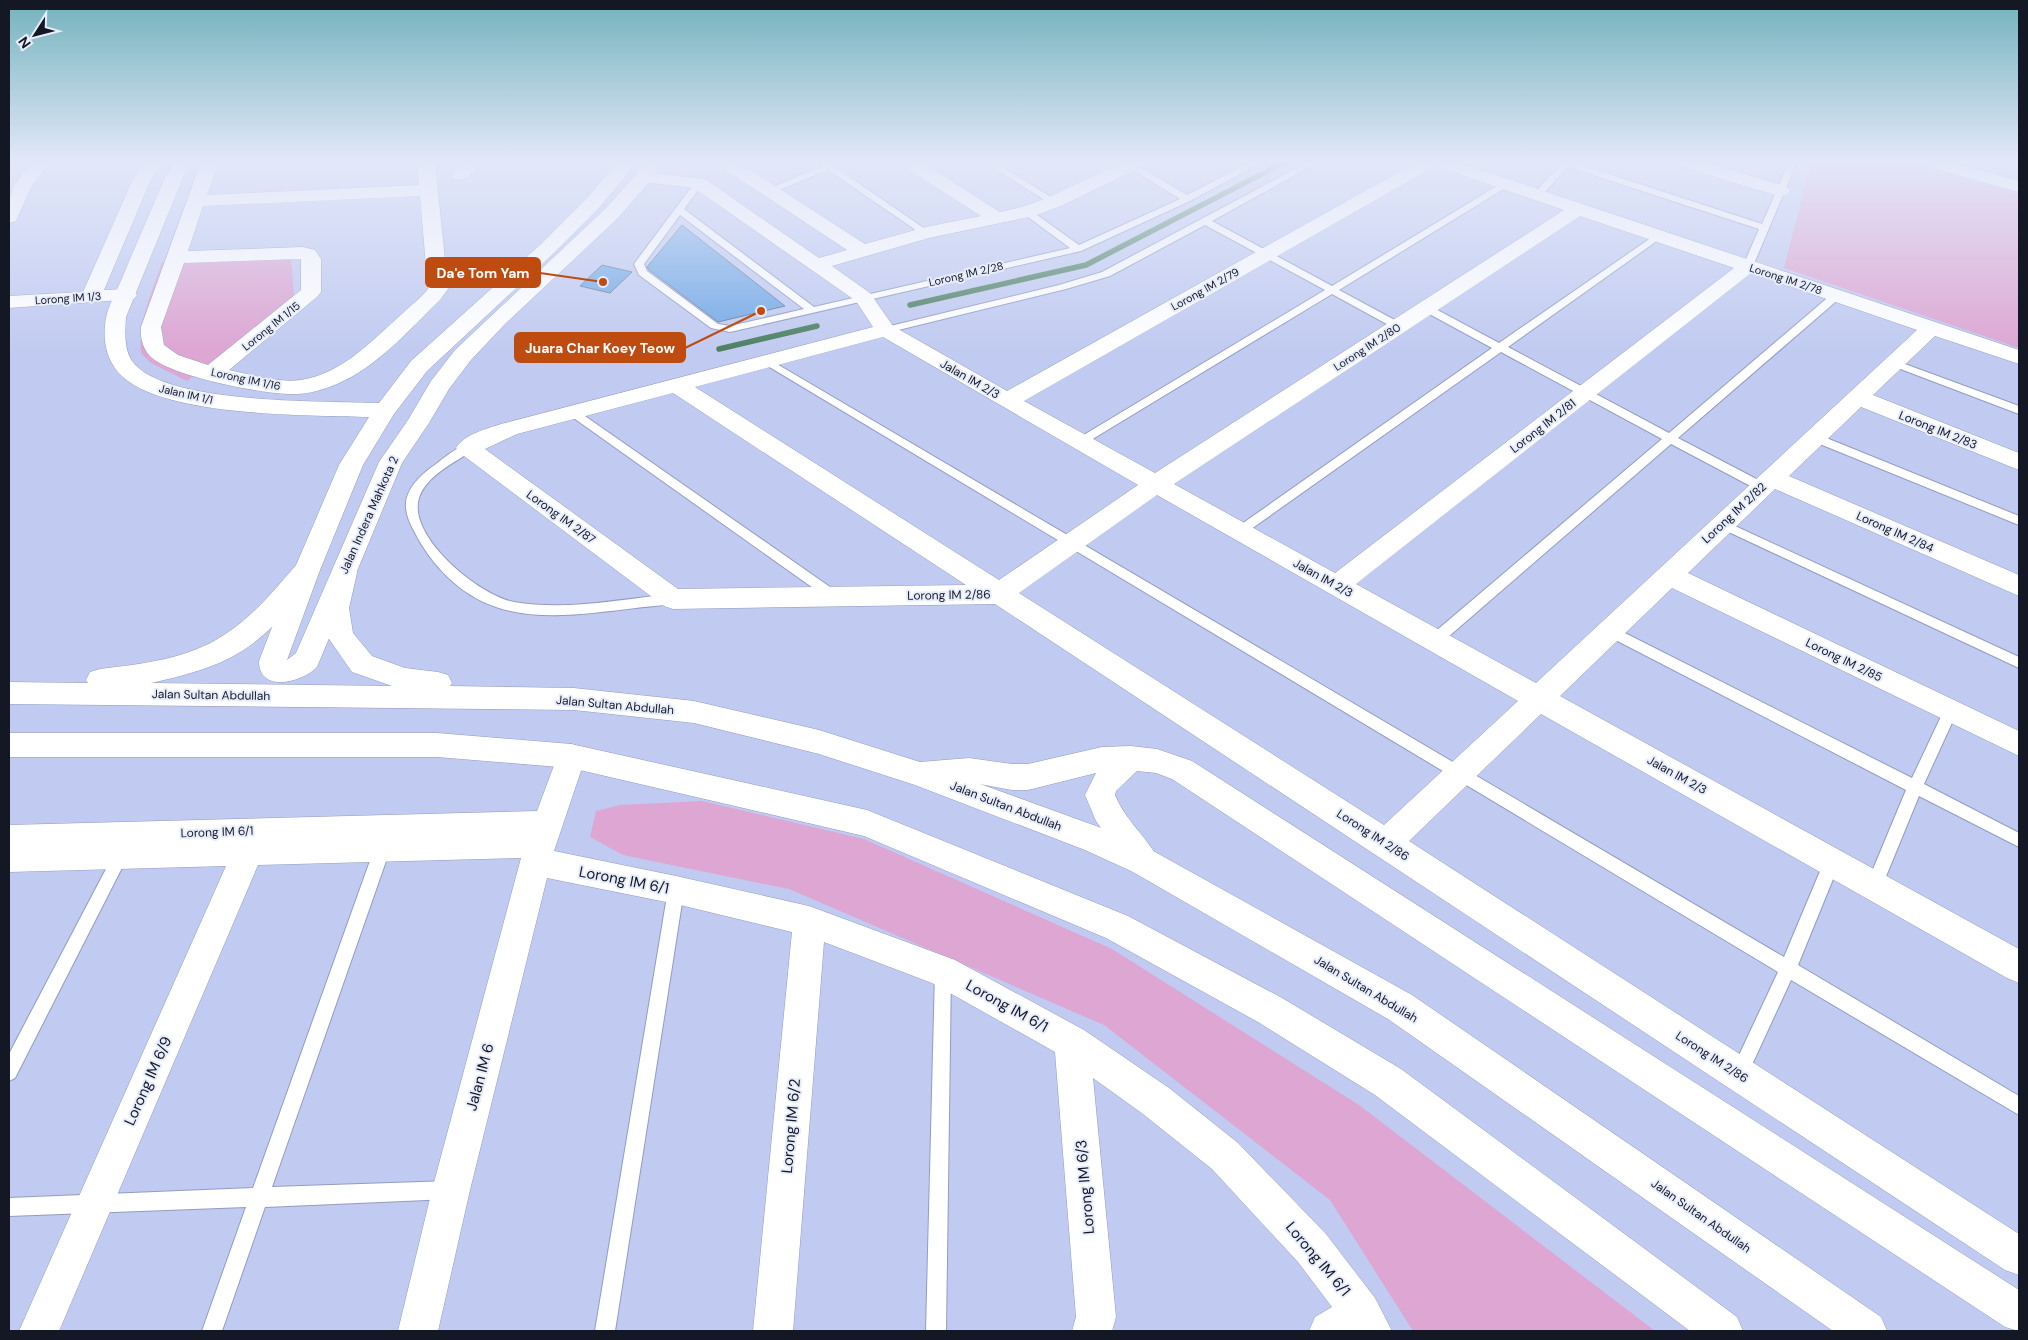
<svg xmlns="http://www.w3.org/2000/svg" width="2028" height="1340" viewBox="0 0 2028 1340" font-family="'DM Sans',sans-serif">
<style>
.green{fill:#dda6d3}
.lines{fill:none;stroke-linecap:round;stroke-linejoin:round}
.stream{stroke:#4d8162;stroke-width:5.5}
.building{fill:#74a9e5;stroke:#647d9a}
.service-casing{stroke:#929cc0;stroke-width:2}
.minor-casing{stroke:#929cc0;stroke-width:1}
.tertiary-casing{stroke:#929cc0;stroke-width:1}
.secondary-casing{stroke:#929cc0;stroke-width:1}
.service{fill:#fff;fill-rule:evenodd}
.minor{fill:#fff;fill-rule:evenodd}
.tertiary{fill:#fff;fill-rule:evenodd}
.secondary{fill:#fff;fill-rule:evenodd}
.labels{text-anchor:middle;stroke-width:4;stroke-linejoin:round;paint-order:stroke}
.far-street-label{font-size:11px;fill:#141724;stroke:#e8edfc}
.street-label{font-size:12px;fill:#141724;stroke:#e8edfc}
.near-street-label{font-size:15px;fill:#141724;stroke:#e8edfc}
.leader{fill:none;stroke:#be4c11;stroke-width:2}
.callout-dot{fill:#be4c11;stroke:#e8edfc;stroke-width:2}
.callout{fill:#be4c11;stroke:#be4c11;stroke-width:2}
.callout-label{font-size:14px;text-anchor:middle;font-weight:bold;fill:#fff}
</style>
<rect width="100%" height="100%" fill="#c1cbf1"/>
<g class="green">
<polygon points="1811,162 1909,162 2019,194 2019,348 1784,268"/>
<path d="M291 256 294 296 187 381 151 363 141 353C138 322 152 291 162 262Z"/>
<polygon points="702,801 864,839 1112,949 1359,1105 1655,1331 1413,1331 1330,1200 1104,1025 789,889 623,855 590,837 596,811 620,805"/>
</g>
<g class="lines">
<g class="stream">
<polyline points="910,305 1086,265 1285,162"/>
<polyline points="719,349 817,326"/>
</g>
</g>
<g class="building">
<polygon points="682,225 785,306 718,322 649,270 647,267"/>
<polygon points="602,265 632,272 610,293 580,286"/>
</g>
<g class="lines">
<defs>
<g id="service">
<polygon points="818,162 838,162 839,164 835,167 931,233 929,235 923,235 828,170 774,192 771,193 766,190 822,166"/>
<polygon points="984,162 994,162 1059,202 1054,205 1051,204"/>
<path d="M1131 162 1187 195 1251 162H1262L1190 201 1081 251 730 332 711 328 639 275 634 264 696 181 699 180 704 183 684 209 814 307 1070 248 1024 214V210H1030L1079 245 1180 199 1128 167V163ZM680 215 804 309 730 326 718 324 647 271 644 264Z"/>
<polygon points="1308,162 1319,162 1212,221 1332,286 1502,183 1508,183 1510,185 1339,290 1402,324 1403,326 1402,328 1394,328 1332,294 1081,446 1077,445 1075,442 1077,439 1325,290 1205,225 1110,276 1066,289 886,333 881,330 882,328 1059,285 1102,272"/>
<polygon points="1557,162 1572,162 1762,224 1789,162 1797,162 1753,266 1748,269 1743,266 1759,229 1568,167 1540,197 1534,197 1534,193 1561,165"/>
<polygon points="1658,233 1661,234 1661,238 1508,347 1669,433 1832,294 1840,294 1840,298 1678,438 1766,484 1768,487 1766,490 1758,490 1671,444 1440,644 1435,645 1430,644 1428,640 1430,636 1662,439 1501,352 1244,534 1236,534 1234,531 1236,528 1492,348 1422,310 1421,308 1422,306 1430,306 1499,343"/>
<polygon points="765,357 1784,957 1826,857 1832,855 1838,857 1840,862 1798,965 2019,1096 2019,1115 1791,980 1745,1080 1739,1083 1733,1080 1730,1074 1733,1068 1778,972 761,362 760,360"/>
<polygon points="1894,360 2019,406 2019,414 1890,365 1889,363"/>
<polygon points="572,407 840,594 842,597 840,600 830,600 568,414 566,411 568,408"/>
<polygon points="1814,433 2019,516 2019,525 1810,440 1808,437 1810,434"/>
<path d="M468 444 474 448 472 451C455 462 426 476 419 498 407 537 480 596 514 602 566 611 622 599 673 594L678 596 680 599 678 602C665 606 650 606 636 608 591 613 540 622 496 607 460 595 431 565 414 531 409 522 405 512 406 502 408 486 423 473 436 464 445 457 457 447 468 444Z"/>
<polygon points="1722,520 2019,657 2019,668 1718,527 1716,524 1718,521"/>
<polygon points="1609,625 1912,778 1945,708 1950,706 1955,708 1957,712 1924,784 2019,833 2019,847 1919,796 1880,891 1874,893 1868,891 1866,886 1906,790 1604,634 1602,630 1604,626"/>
<polygon points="384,837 389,839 392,844 272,1187 450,1181 457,1183 459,1190 457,1197 450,1199 265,1207 222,1331 202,1331 246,1207 9,1216 9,1198 253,1188 376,844 379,839"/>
<polygon points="122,846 127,848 130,853 127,858 15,1078 9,1081 9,1054 117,848"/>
<polygon points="676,883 682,885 684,890 615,1331 595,1331 668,890 670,885"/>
<polygon points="943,964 949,966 951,972 946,1331 926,1331 935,972 937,966"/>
</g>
<g id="minor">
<path d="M33 162H52L32 185 16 221 9 223C9 190 11 186 33 162Z"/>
<polygon points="145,162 163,162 152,177 104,290 127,289 134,291 137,295 134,299 9,308 9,296 83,292 134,177"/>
<path d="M201 162H219L207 195 419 185 417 162H435L448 289 440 300C409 330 377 367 337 384 325 389 309 394 296 394 265 395 175 377 152 358 143 350 140 339 141 327ZM420 196 428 289C421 298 411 305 403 313 374 339 342 374 301 380 278 383 252 375 229 370L318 296 321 292V259L315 250 303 247 188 251 203 206ZM301 259V290L208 365 178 355 164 345 161 327 184 263Z"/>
<path d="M463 162H482C475 172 467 182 454 179L451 175Z"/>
<path d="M717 162H738L865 244 926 227 981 216 903 166 900 162H921L1000 212 1022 207 1047 198 1123 162H1146L1143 166 1061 206 1034 216 929 238 832 266 870 293 893 326 1007 391 1417 162H1457L2019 350V364L1935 336 1873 395 2019 453V470L1861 407 1789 476 2019 575V596L1775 489 1688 573 2019 731V756L1672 588 1560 696 2019 949V983L2007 978 1541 714 1409 841 2019 1234V1275L2005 1270 995 604 673 609 664 606 460 453 456 448C465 434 486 429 501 424L873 327 856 301 694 188 644 182 638 181 635 177 638 173 644 172 705 179 819 258 847 250 720 166ZM1435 166 1564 210 1155 473 1024 401ZM1580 216 1734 268 1335 573 1174 484ZM1751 273 1917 330 1536 683 1356 584ZM883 337 1138 485 999 580 695 387ZM673 393 966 585 678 589 485 449 517 434ZM1157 495 1518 701 1384 825 1019 593Z"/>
<polygon points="1677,162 1705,162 1787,187 1790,191 1787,195 1781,196 1775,195 1680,166"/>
<polygon points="1922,162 1951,162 2019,181 2019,192 1925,166"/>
<polygon points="571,744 581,747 586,756 554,851 676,876 809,906 955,960 1084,1030 1169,1088 1238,1143 1326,1234 1375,1298 1392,1331 1309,1331 1315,1317 1332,1307 1298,1262 1212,1169 1143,1114 1093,1078 1116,1317 1112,1331 1072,1331 1076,1317 1055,1052 932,983 824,942 793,1331 753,1331 792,932 676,904 547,878 470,1190 438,1331 398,1331 432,1190 521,858 258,865 59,1331 19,1331 226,866 9,872 9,825 537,811 561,747"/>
<path d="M1131 746 1157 749 1192 761 2019 1290V1331L2005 1327 1172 779 1156 773 1137 771 1116 791 1115 795C1125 820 1148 838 1160 862L1155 872 1144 876 1133 872 1096 821 1085 795 1096 773 1028 790H1012L969 782 920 786 910 783 905 774 910 765 920 762 969 758 1012 764H1028L1102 747Z"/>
</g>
<path id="tertiary" d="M175 162H193L184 175 126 317C125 332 124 349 132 361 163 405 327 401 379 403L411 361 541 244 585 200 618 162H637L599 208 555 252 427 371 394 414 363 465 320 570 287 660 296 653 379 462 408 420 431 381 455 350 604 210 636 175 642 162H660L650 181 618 218 504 325 471 360 449 389 429 423 402 463 317 667C303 682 259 694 259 661L294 570 339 465 369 417C310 415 167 417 123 377 108 364 103 344 105 325 106 308 117 291 123 276 137 242 152 209 166 175Z"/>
<g id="secondary">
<path d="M307 561 316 563 320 570 316 577C294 603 272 632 242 651 215 668 182 676 151 683L392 686 352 672 327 636 323 608 331 573 335 566 344 564 353 566 357 573 349 608 353 633 372 656 405 668 438 672 448 675 452 683 450 686 574 688 694 701 819 730 920 762 1107 830 1155 852 1412 995 1881 1317 1887 1331H1833L1388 1019 1133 872 1085 850 915 785 819 754 694 723 574 710 9 704V682L88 683 86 680 90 672 100 669C142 664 188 659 224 635 253 617 275 589 298 563Z"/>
<polygon points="9,733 437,733 571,744 867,810 1128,916 1282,998 1401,1069 1737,1317 1743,1331 1690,1331 1375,1095 1258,1022 1106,938 864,836 571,768 437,757 9,757"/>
</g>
</defs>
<use href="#service" class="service-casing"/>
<use href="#minor" class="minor-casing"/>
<use href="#tertiary" class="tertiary-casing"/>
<use href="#secondary" class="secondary-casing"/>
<use href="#service" class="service"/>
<use href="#minor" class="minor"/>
<use href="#tertiary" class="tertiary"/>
<use href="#secondary" class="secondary"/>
</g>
<linearGradient id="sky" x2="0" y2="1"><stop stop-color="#73b2bd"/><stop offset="0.46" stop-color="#e3e8f9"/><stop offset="1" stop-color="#e3e8f9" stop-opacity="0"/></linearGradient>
<rect width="2028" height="350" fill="url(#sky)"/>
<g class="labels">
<g class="far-street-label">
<text transform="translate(966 274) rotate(-13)" y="4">Lorong IM 2/28</text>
<text transform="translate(1786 279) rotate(18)" y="4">Lorong IM 2/78</text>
<text transform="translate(1205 289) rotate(-29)" y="4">Lorong IM 2/79</text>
<text transform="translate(68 298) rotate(-4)" y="4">Lorong IM 1/3</text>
<text transform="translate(271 326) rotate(-39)" y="4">Lorong IM 1/15</text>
<text transform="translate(1367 347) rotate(-33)" y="4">Lorong IM 2/80</text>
<text transform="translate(246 379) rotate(12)" y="4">Lorong IM 1/16</text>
<text transform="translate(186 394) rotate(13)" y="4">Jalan IM 1/1</text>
</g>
<g class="street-label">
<text transform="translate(970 379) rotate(30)" y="4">Jalan IM 2/3</text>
<text transform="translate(1543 426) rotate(-38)" y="4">Lorong IM 2/81</text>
<text transform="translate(1938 430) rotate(22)" y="4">Lorong IM 2/83</text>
<text transform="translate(1734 513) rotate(-43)" y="4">Lorong IM 2/82</text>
<text transform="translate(369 515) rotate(-66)" y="4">Jalan Indera Mahkota 2</text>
<text transform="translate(561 517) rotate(36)" y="4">Lorong IM 2/87</text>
<text transform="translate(1895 532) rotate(24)" y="4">Lorong IM 2/84</text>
<text transform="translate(1323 578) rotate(29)" y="4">Jalan IM 2/3</text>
<text transform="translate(949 595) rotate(-1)" y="4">Lorong IM 2/86</text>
<text transform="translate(1844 660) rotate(26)" y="4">Lorong IM 2/85</text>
<text transform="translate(211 695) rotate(1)" y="4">Jalan Sultan Abdullah</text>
<text transform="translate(615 705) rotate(5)" y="4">Jalan Sultan Abdullah</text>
<text transform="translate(1677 775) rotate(29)" y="4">Jalan IM 2/3</text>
<text transform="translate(1006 806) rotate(21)" y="4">Jalan Sultan Abdullah</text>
<text transform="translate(217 832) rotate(-2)" y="4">Lorong IM 6/1</text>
<text transform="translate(1373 835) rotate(33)" y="4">Lorong IM 2/86</text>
<text transform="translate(1366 989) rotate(31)" y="4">Jalan Sultan Abdullah</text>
<text transform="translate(1712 1057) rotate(33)" y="4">Lorong IM 2/86</text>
<text transform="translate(1701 1216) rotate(35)" y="4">Jalan Sultan Abdullah</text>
</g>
<g class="near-street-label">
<text transform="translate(624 880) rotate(11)" y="5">Lorong IM 6/1</text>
<text transform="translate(1007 1006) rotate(29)" y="5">Lorong IM 6/1</text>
<text transform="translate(480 1077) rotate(-75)" y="5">Jalan IM 6</text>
<text transform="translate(148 1081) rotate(-66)" y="5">Lorong IM 6/9</text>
<text transform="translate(791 1126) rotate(-85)" y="5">Lorong IM 6/2</text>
<text transform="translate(1085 1187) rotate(-95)" y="5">Lorong IM 6/3</text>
<text transform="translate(1318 1259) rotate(50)" y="5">Lorong IM 6/1</text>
</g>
</g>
<path class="leader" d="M603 282L540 273M761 311L685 348"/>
<g class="callout-dot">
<circle cx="603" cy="282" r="5"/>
<circle cx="761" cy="311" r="5"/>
</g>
<g class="callout">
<rect x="426" y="258" width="114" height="29" rx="5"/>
<rect x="515" y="333" width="170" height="29" rx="5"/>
</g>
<g class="callout-label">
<text x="483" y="278">Da'e Tom Yam</text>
<text x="600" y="353">Juara Char Koey Teow</text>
</g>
<rect width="2028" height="1340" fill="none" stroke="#141724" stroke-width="20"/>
<g transform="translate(35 35) rotate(234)" stroke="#e8edfc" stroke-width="4" paint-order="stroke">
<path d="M0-4L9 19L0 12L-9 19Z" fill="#141724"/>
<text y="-8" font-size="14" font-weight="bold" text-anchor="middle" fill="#141724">N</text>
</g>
</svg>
